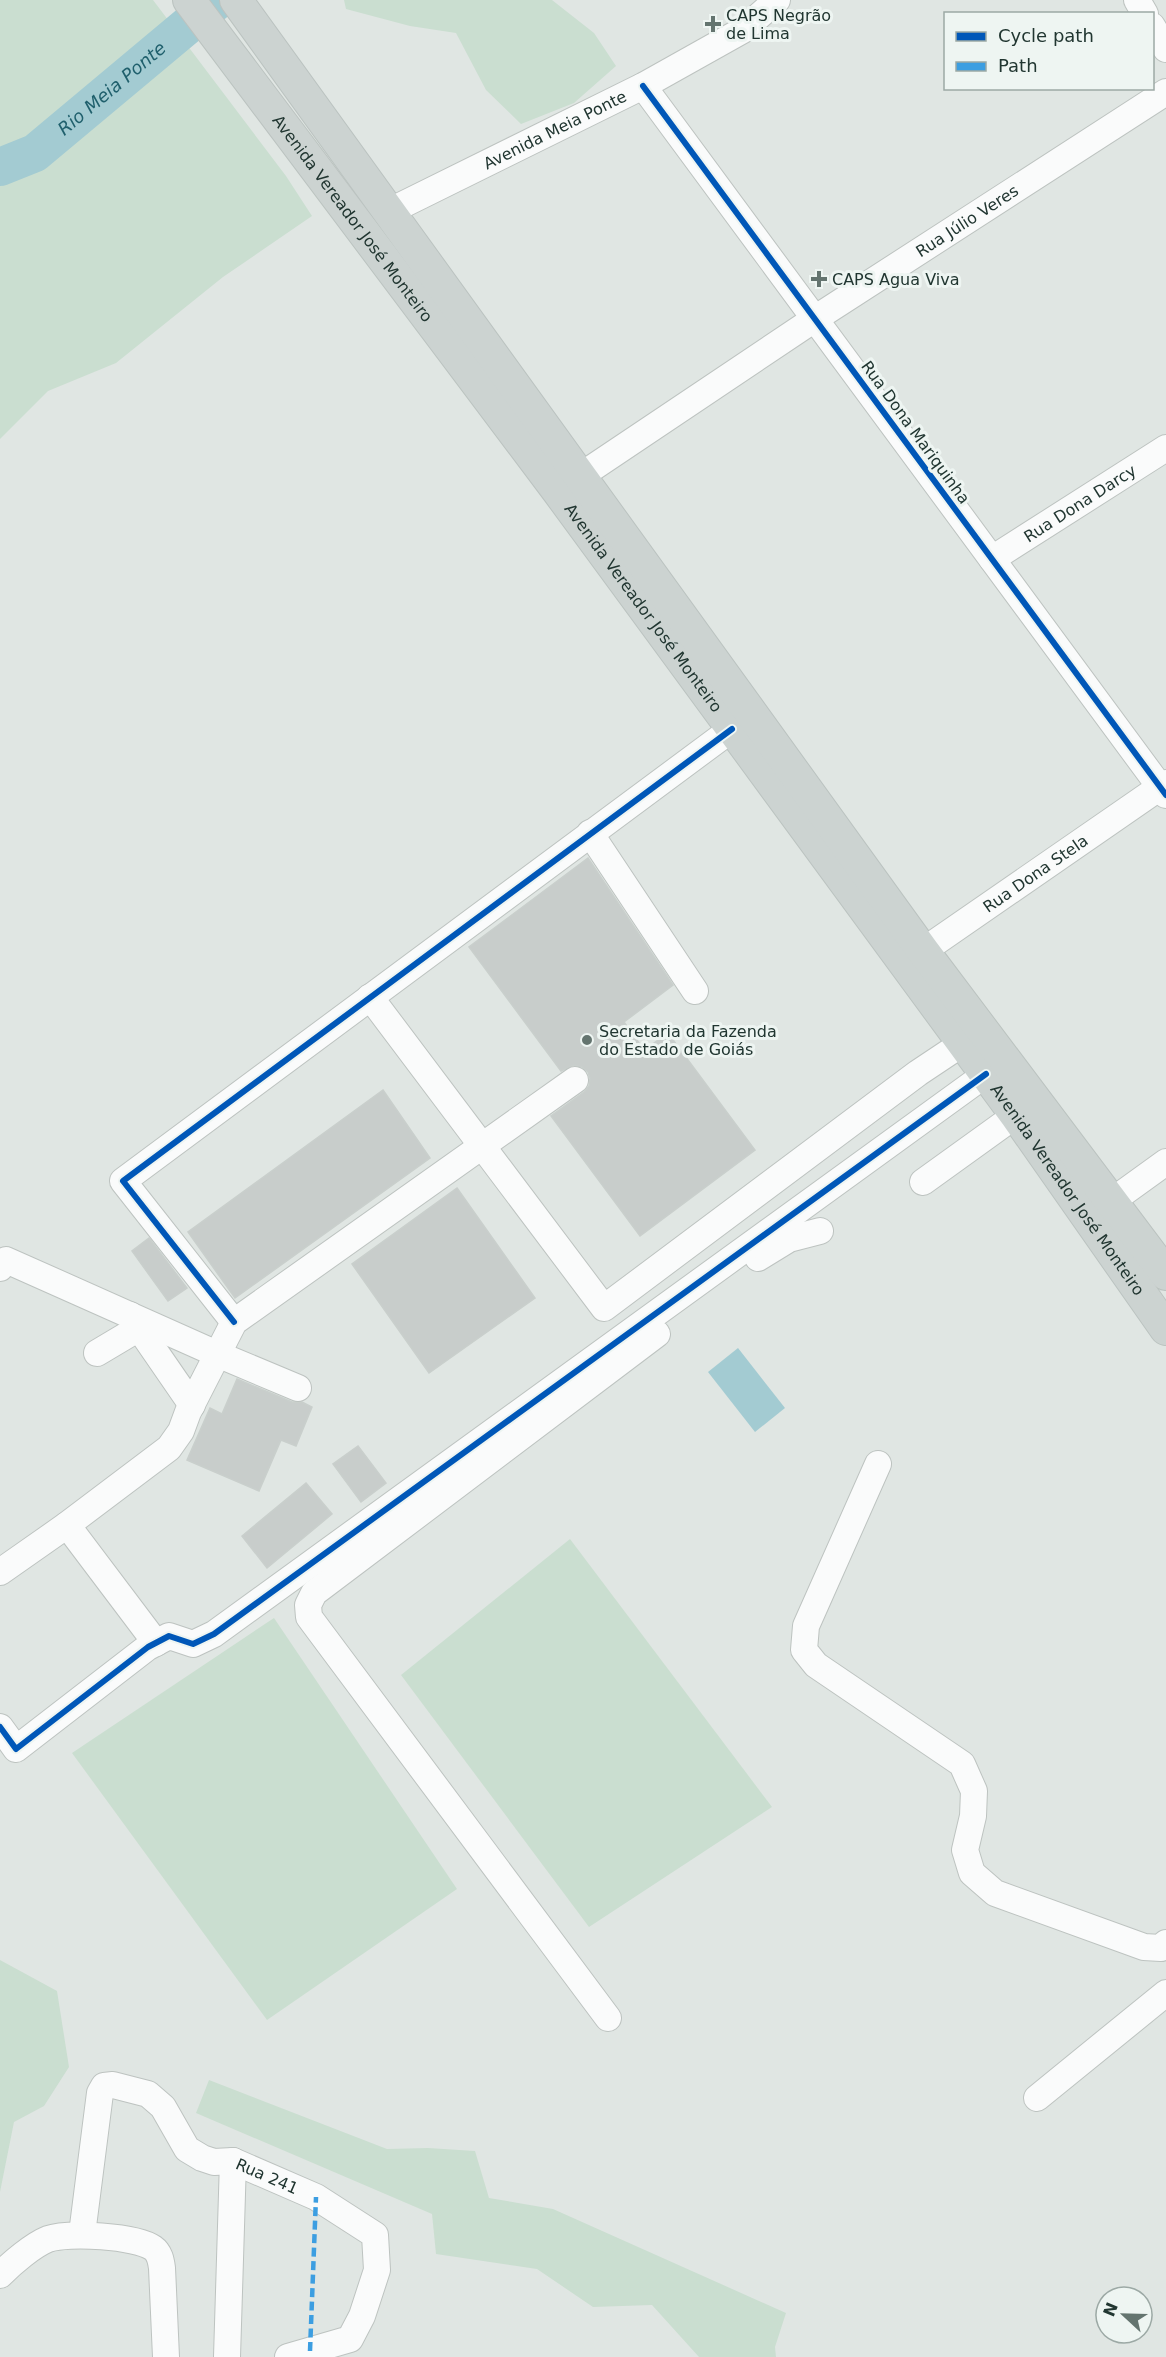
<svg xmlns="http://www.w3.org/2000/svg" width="1166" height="2357" viewBox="0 0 1166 2357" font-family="'DejaVu Sans',sans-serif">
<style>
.green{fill:#caded0}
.water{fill:#a3cbd2}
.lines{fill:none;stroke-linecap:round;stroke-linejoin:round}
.river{stroke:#a3cbd2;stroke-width:38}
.building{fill:#c8cdcb;stroke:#c9cfcc;stroke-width:1.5}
.minor-casing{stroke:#bdc3c0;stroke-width:28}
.major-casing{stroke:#bbc3c0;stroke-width:34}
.minor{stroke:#fafbfb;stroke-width:26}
.major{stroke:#ccd3d1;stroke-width:32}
.quiet{stroke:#3c9ee1;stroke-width:4.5;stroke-dasharray:9 4.5;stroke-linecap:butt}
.cycleway-casing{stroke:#eef5f2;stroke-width:10}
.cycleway{stroke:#0057b8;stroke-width:6}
.poi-dot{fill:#64746f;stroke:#eef5f2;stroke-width:2}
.labels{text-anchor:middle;stroke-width:6;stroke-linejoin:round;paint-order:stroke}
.poi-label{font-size:16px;fill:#213631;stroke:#eef5f2;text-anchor:start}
.street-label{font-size:16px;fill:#213631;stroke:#eef5f2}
.water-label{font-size:18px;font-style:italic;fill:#20606d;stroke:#eef5f2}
</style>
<rect width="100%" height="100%" fill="#e0e6e3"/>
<g class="green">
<polygon points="0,0 153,0 286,176 312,216 223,277 116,363 48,391 0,439"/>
<polygon points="344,0 552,0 594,33 616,66 574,103 521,124 486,90 456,33 410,26 346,9"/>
<polygon points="570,1539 772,1807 589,1927 401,1675"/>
<polygon points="274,1618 457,1889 267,2020 72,1753"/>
<polygon points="0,1960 57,1991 69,2067 44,2106 14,2122 0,2192"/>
<polygon points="209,2080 387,2149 428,2148 475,2151 489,2198 553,2209 786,2313 775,2347 776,2357 699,2357 652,2305 593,2307 537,2269 436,2254 432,2214 196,2113"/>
</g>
<polygon class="water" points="738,1348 785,1408 755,1432 708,1372"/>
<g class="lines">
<path class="river" id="s1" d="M0 167 35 153 218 0"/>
</g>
<g class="building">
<polygon points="588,858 673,985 624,1022 644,1050 668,1033 755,1150 640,1236 551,1116 584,1092 589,1086 590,1078 588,1072 582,1067 574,1065 561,1071 469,947"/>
<polygon points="383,1090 430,1158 235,1298 188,1232"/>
<polygon points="457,1188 535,1298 429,1373 352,1264"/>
<polygon points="149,1238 187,1288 168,1301 132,1251"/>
<polygon points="237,1379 292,1402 302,1402 312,1407 296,1446 281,1440 259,1491 187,1460 210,1408 222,1414"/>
<polygon points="358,1446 386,1483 361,1502 333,1464"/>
<polygon points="306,1483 332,1514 267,1568 242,1536"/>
</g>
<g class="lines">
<defs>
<g id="minor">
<polyline points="1137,0 1145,14"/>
<polyline points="1152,26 1166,49"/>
<polyline points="643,86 1166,795"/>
<path id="s2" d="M388 212 643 86 743 30 777 0"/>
<path id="s3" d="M564 487 816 318 1166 92"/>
<path id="s4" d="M992 559 1166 448"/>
<polyline points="590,833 695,991"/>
<path id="s5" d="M907 962 1166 783"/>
<polyline points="370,997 604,1308 918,1073 963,1043"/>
<polyline points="923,1182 1016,1115"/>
<polyline points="1112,1201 1166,1162"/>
<polyline points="758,1258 789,1239 820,1231"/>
<polyline points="0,1268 6,1260 217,1354 298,1388"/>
<polyline points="130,1315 192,1405"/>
<polyline points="234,1322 123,1181 732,729"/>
<polyline points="97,1353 139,1328"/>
<polyline points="878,1464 806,1626 804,1650 816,1665 962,1764 974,1791 973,1816 965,1850 972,1873 995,1893 1144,1947 1161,1948 1166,1943"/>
<polyline points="67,1525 156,1643"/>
<polyline points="0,1572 67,1525 169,1448 181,1431 188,1412 234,1322 575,1080"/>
<polyline points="0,1727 16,1749 148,1647 169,1636 193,1644 214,1634 986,1074"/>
<polyline points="608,2018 309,1617 308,1605 314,1593 657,1334"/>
<polyline points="1037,2098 1166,1993"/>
<path id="s6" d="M82 2234 100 2093 104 2086 113 2085 148 2094 163 2107 187 2149 202 2158 214 2162 233 2161 316 2197 375 2235 377 2270 362 2316 350 2339 288 2357"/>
<path d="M0 2275C12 2263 33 2245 48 2239 68 2232 136 2236 153 2248 160 2253 161 2261 162 2268L166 2357"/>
<polyline points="227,2357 233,2161"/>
</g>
<g id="major">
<path id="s7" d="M189 0 558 491 1016 1115 1166 1329"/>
<polyline points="236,0 923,951 1166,1274"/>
</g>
</defs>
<use href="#minor" class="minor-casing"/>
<use href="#major" class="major-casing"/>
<use href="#minor" class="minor"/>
<use href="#major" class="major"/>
<polyline class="quiet" points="310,2351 316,2197"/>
<defs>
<g id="cycleway">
<polyline points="643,86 1166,795"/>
<polyline points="234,1322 123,1181 732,729"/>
<polyline points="0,1727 16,1749 148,1647 169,1636 193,1644 214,1634 986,1074"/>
</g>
</defs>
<use href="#cycleway" class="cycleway-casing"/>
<use href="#cycleway" class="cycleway"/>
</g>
<g class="poi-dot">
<path d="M710 15h6v6h6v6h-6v6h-6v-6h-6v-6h6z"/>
<path d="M816 270h6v6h6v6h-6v6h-6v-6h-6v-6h6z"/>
<circle cx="587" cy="1040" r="6"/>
</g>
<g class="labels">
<g class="poi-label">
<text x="726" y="21">CAPS Negrão<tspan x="726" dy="18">de Lima</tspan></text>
<text x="832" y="285">CAPS Agua Viva</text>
<text x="599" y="1037">Secretaria da Fazenda<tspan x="599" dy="18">do Estado de Goiás</tspan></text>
</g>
<g class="street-label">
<text dy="6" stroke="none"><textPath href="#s2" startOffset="186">Avenida Meia Ponte</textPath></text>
<text dy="6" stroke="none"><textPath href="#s7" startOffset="273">Avenida Vereador José Monteiro</textPath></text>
<text dy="6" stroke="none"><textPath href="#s3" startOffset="483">Rua Júlio Veres</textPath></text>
<text transform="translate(916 432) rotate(54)" y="6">Rua Dona Mariquinha</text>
<text dy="6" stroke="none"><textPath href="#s4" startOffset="104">Rua Dona Darcy</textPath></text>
<text dy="6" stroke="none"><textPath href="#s7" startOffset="759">Avenida Vereador José Monteiro</textPath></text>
<text dy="6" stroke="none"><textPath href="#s5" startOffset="156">Rua Dona Stela</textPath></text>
<text dy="6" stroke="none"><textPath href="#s7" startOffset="1479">Avenida Vereador José Monteiro</textPath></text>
<text dy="6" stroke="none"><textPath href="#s6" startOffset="350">Rua 241</textPath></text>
</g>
<g class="water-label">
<text dy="6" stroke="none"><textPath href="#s1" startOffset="138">Rio Meia Ponte</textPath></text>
</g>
</g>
<rect x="944" y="12" width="210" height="78" fill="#eef5f2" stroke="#9ca9a5" stroke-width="1.5"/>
<rect x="956" y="32" width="30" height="9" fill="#0057b8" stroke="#9ca9a5" stroke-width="1.5"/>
<text x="998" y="42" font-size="18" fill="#213631">Cycle path</text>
<rect x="956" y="62" width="30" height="9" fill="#3c9ee1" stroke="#9ca9a5" stroke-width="1.5"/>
<text x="998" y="72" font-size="18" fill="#213631">Path</text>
<g transform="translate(1124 2315) rotate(292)"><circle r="28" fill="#eef5f2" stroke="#9ca9a5" stroke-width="1.5"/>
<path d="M0-4.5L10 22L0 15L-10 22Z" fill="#64746f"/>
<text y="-9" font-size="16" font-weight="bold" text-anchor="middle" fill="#213631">N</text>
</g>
</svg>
